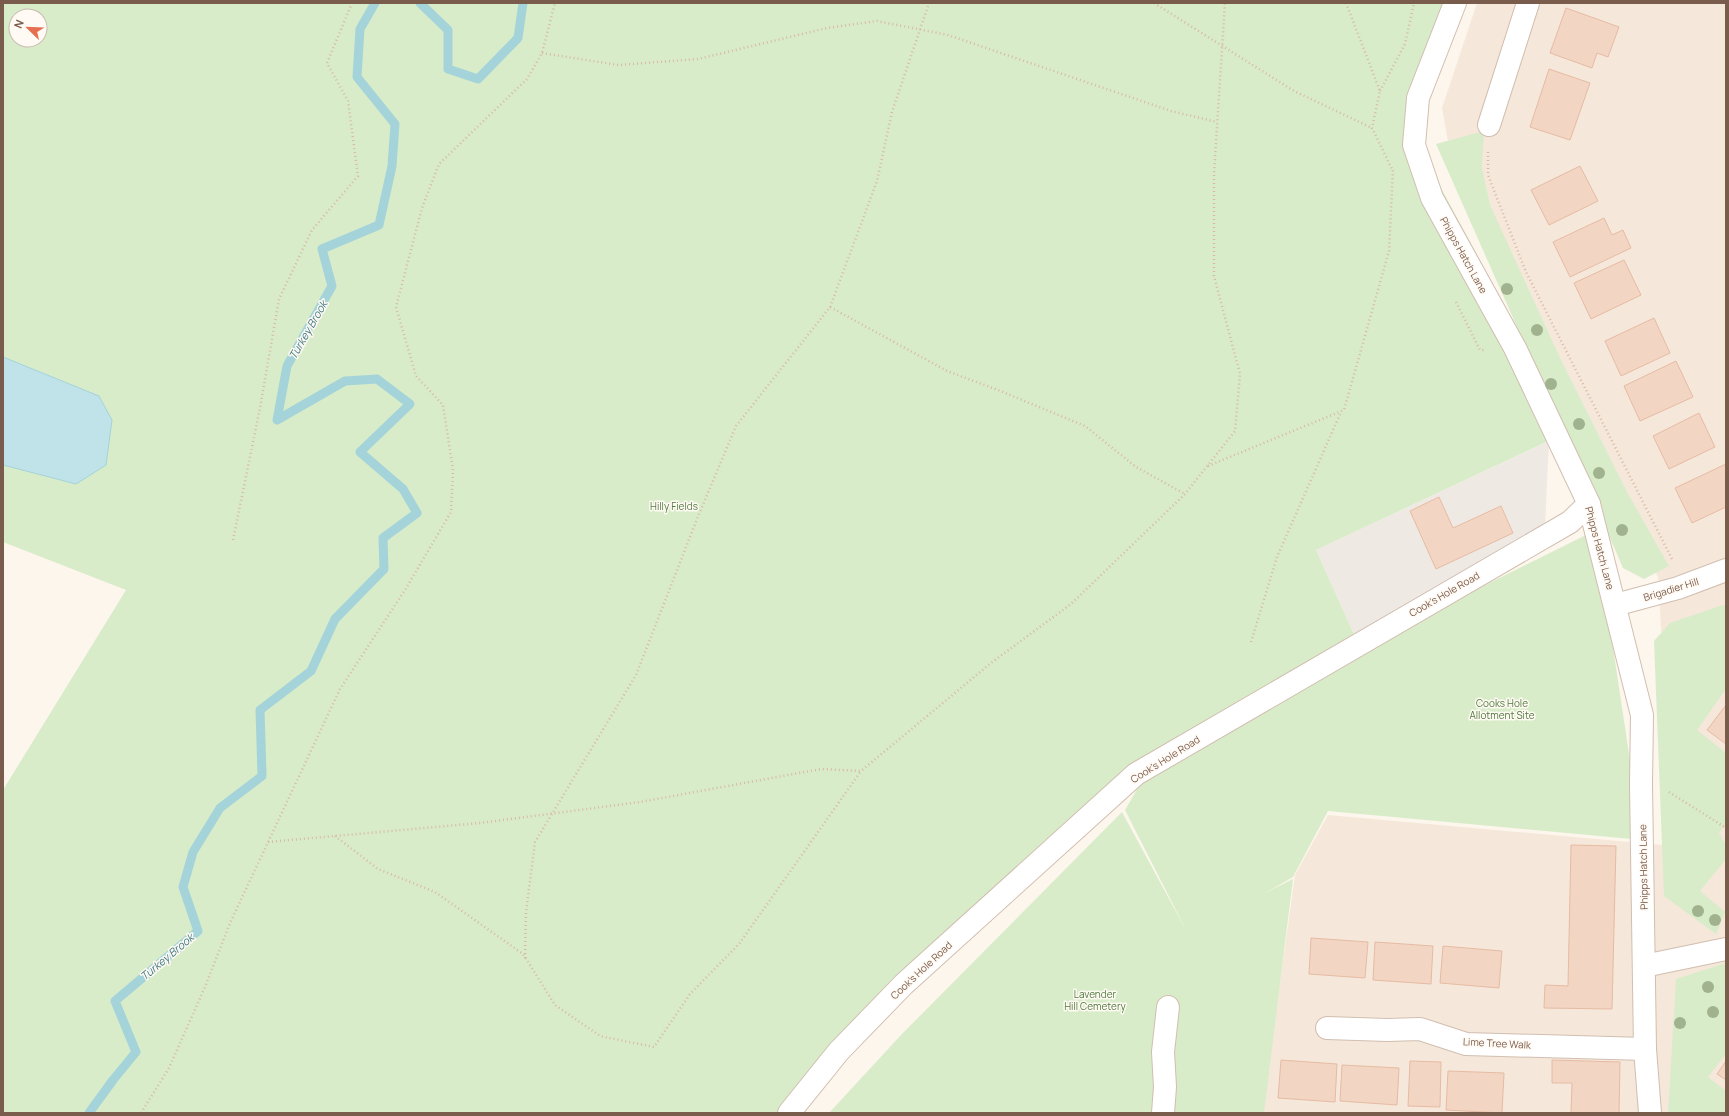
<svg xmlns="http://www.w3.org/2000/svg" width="1729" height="1116" viewBox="0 0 1729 1116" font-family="Manrope,sans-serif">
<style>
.residential{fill:#f5e8da}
.industrial{fill:#efe9e4}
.green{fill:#d8ecc9;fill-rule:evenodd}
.water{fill:#bfe3e8;stroke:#a5d3da}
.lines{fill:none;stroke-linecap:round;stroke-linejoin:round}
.stream{stroke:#a5d3da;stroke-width:9}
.building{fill:#f3d5c3;stroke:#e6bba3}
.minor-casing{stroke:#d1beb0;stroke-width:24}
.path{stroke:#d9b8a5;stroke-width:2.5;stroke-dasharray:1 3;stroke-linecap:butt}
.minor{stroke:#fff;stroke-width:22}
.tree{fill:#a0b28e}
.labels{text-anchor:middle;stroke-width:3;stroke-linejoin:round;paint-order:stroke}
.street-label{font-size:10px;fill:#7a5c4d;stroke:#fffaf3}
.park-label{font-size:10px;fill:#537a41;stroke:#fffaf3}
.water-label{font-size:11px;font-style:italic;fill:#437c86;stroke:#fffaf3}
</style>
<rect width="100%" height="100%" fill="#fdf6ec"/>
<polygon class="residential" points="1477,3 1726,3 1726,1113 1262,1113 1295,875 1328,815 1674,846 1658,577 1540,348 1452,164 1442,108"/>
<polygon class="industrial" points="1549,441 1545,527 1356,639 1316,550"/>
<g class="green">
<path d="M3 3H1442L1416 107 1421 151 1521 336 1436 144 1484 131 1482 168 1490 205 1561 360 1627 492 1669 566 1644 579 1623 568 1594 501 1557 437 1316 550 1356 639 1131 770 781 1113H3V790L126 590 3 542ZM16 16H40V40H16Z"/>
<polygon points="1592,532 1607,608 1642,840 1328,811 1293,877 1265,893 1293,879 1264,1113 829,1113 901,1035 1122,812 1187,932 1125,810 1143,779 1417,619"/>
<polygon points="1726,604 1726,689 1697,730 1726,753 1726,823 1719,833 1726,845 1726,859 1700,891 1725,912 1716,934 1664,896 1654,641 1670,623"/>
<polygon points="1726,963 1726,1054 1708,1077 1726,1091 1726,1113 1668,1113 1676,979"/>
</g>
<polygon class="water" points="3,357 99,396 112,420 106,465 76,484 3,465"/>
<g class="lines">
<g class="stream">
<polyline points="420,3 448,30 448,69 478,79 518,38 523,3"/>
<polyline points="89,1113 113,1080 136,1052 115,1001 198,931 183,887 193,852 220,808 262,776 260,710 311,671 335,619 384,569 383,538 417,513 403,489 360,452 410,404 377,379 345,381 277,420 287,366 332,286 322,249 379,225 392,166 395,124 357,77 360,29 375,3"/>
</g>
</g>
<g class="building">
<polygon points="1566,8 1619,27 1608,57 1597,53 1592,68 1550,53"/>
<polygon points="1549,69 1590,83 1570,140 1530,127"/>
<polygon points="1580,166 1598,201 1549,225 1531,190"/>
<polygon points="1604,218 1612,235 1623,230 1631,248 1570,277 1553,242"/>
<polygon points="1624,260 1641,295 1591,319 1574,283"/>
<polygon points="1654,318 1670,353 1621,376 1605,341"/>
<polygon points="1676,361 1693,397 1640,421 1624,386"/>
<polygon points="1699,413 1715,447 1669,469 1653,436"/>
<polygon points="1726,464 1726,507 1692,523 1675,488"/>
<polygon points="1439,497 1453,528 1501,506 1513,533 1436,569 1410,511"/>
<polygon points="1726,705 1726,744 1707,730"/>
<polygon points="1571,845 1616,846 1612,1009 1544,1008 1545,985 1568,986"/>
<polygon points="1311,938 1368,942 1365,978 1309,974"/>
<polygon points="1375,942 1433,946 1431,984 1373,980"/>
<polygon points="1443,946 1502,951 1499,988 1440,983"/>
<polygon points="1281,1060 1337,1064 1335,1102 1278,1098"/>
<polygon points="1552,1060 1620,1062 1619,1113 1571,1113 1572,1083 1552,1083"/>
<polygon points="1410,1061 1441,1062 1440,1107 1408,1106"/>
<polygon points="1726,1061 1726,1080 1717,1074"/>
<polygon points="1342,1065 1399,1068 1397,1105 1340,1101"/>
<polygon points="1448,1071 1504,1073 1502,1113 1446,1110"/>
</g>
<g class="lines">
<defs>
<g id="minor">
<polyline points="1455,3 1418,98 1414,145 1432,198 1515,348 1589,504 1642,715 1641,784 1645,1049 1650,1113"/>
<polyline points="1489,125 1528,3"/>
<polyline points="1615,605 1678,588 1726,570"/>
<polyline points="1644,966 1726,949"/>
<polyline points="1327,1028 1387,1030 1420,1029 1466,1044 1645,1049"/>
<polyline points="789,1113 839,1051 904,984 1136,774 1570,522 1589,504"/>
<polyline points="1163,1113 1165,1087 1163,1052 1168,1007"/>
</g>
</defs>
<use href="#minor" class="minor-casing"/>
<g class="path">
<polyline points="1154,3 1294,91 1372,128"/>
<polyline points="1346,3 1380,91 1372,128 1392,169"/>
<polyline points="542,53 618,65 698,59 827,28 877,21 948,35 1171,111 1217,122"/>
<polyline points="1380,91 1405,44 1414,3"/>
<polyline points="1488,152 1488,175 1526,272 1673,561"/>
<polyline points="1456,302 1480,350 1485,350"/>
<polyline points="830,307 877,181 892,112 929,3"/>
<polyline points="1208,466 1344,410 1389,251 1393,169"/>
<polyline points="233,540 260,408 279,299 312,230 358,176 348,101 327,63 352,3"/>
<polyline points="1251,642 1277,557 1341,412"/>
<polyline points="1669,792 1726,828"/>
<polyline points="335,836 378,869 435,892 523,954 555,1005 600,1036 654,1047 690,994 739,944 861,771"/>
<polyline points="268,842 480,823 640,802 821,769 861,771 991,663 1071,604 1185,494 1235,431 1240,374 1214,276 1214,174 1225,3"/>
<polyline points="525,958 526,912 535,842 636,675 697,519 736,426 830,307 947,371 998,390 1085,426 1136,467 1185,494"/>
<polyline points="141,1113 169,1068 205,987 230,923 340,689 405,590 451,512 453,470 443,405 416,376 396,307 422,208 439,164 527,79 542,53 555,3"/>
</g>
<use href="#minor" class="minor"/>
</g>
<g class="tree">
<circle cx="1507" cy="289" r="6"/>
<circle cx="1537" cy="330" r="6"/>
<circle cx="1551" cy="384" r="6"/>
<circle cx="1579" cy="424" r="6"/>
<circle cx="1599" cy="473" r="6"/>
<circle cx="1622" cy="530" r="6"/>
<circle cx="1698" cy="911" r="6"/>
<circle cx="1715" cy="920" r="6"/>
<circle cx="1708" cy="987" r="6"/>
<circle cx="1713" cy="1012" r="6"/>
<circle cx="1680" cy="1023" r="6"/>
</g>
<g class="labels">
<g class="street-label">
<text transform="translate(1464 255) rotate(61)" y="4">Phipps Hatch Lane</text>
<text transform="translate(1600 548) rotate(75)" y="4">Phipps Hatch Lane</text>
<text transform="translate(1671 589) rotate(-17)" y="4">Brigadier Hill</text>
<text transform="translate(1444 594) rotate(-30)" y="4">Cook's Hole Road</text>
<text transform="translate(1165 759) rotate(-32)" y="4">Cook's Hole Road</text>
<text transform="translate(1643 867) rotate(-91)" y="4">Phipps Hatch Lane</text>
<text transform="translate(921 970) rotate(-43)" y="4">Cook's Hole Road</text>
<text transform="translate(1497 1043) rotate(3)" y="4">Lime Tree Walk</text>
</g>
<g class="park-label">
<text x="674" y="510">Hilly Fields</text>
<text x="1502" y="707">Cooks Hole<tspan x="1502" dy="12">Allotment Site</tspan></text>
<text x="1095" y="998">Lavender<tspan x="1095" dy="12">Hill Cemetery</tspan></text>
</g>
<g class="water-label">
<text transform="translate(308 330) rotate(-60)" y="4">Turkey Brook</text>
<text transform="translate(167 957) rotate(-40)" y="4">Turkey Brook</text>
</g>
</g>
<rect width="1729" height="1116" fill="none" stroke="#7a5c4d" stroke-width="8"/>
<g transform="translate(28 28) rotate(293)"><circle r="19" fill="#fffaf3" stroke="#cabbb1"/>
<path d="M0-3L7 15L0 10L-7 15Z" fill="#e76f51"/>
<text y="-6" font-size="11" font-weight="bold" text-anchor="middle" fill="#7a5c4d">N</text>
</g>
</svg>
